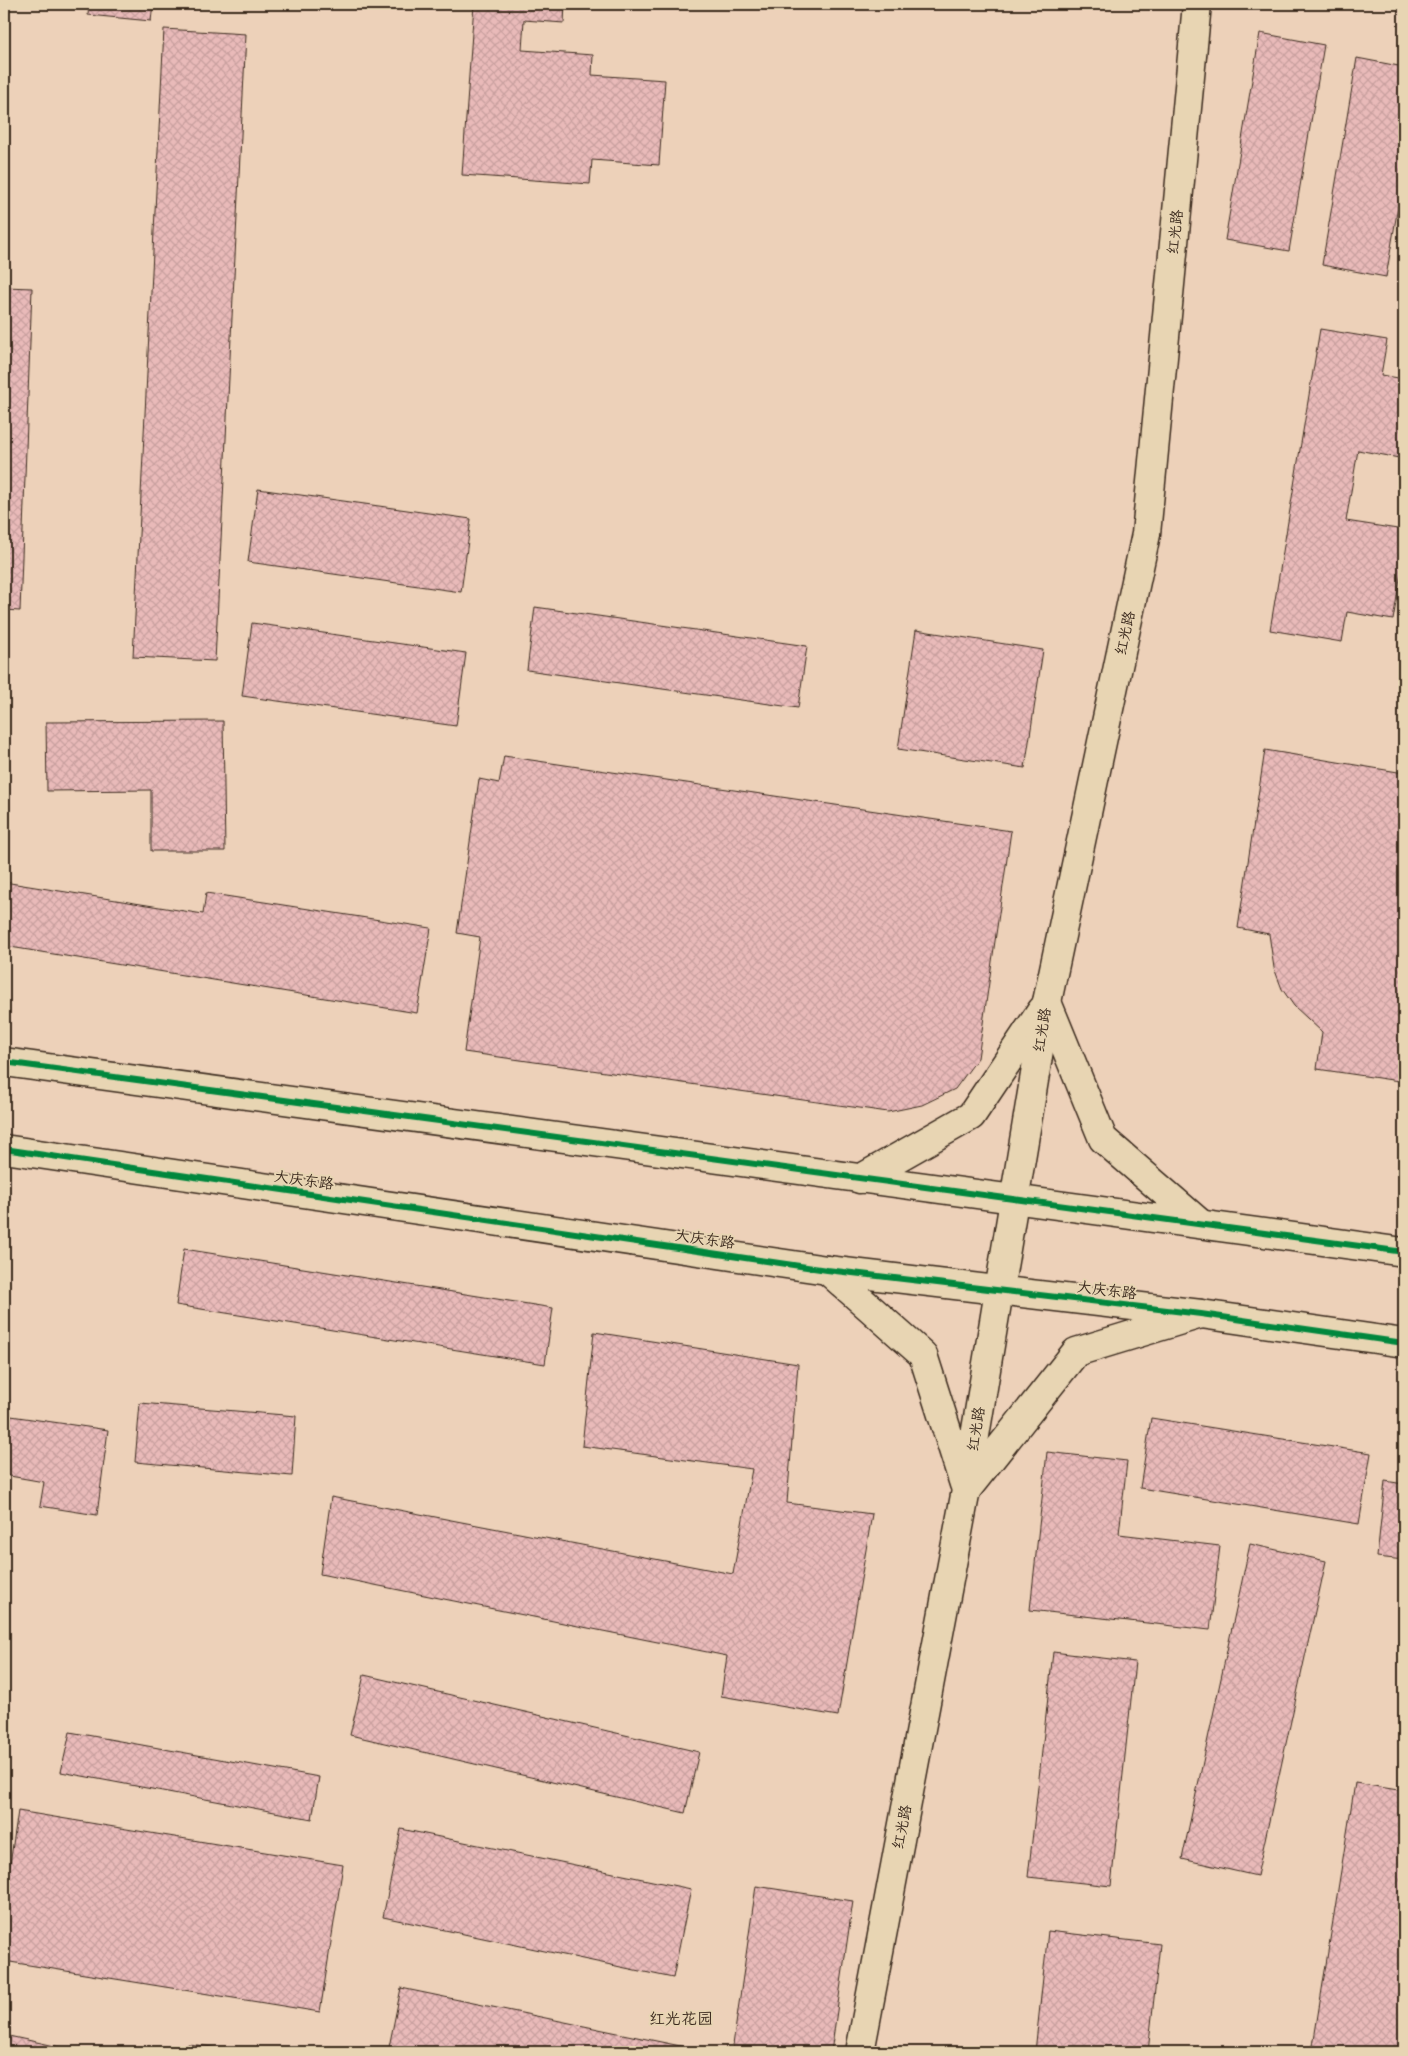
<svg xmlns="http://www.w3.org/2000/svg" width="1408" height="2056" viewBox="0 0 1408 2056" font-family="Dekko,'LXGW WenKai TC',sans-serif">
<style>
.building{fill:url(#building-cross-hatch);stroke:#3b2a1e}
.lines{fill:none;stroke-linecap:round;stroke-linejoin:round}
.secondary-casing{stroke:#3b2a1e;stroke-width:31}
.primary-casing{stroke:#3b2a1e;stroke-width:31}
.secondary{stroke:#e8d5b3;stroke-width:28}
.primary{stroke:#e8d5b3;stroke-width:28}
.cycleway-casing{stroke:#e8d5b3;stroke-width:9}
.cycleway{stroke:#00873e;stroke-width:6}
.labels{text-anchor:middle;stroke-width:4;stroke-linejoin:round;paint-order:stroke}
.street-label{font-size:15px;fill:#3b2a1e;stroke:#e8d5b3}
.neighbourhood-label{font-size:16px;fill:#3b2a1e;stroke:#e8d5b3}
</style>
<defs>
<pattern id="building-cross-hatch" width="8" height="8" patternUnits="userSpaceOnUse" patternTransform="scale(1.25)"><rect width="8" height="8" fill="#e9bab9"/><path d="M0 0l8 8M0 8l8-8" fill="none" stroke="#c9a09f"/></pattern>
</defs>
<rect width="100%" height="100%" fill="#edd1b9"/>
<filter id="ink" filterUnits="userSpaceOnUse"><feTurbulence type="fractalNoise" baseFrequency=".02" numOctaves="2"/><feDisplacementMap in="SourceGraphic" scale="10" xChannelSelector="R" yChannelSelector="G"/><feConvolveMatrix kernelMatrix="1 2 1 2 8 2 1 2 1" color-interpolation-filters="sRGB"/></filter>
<g filter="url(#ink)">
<g class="building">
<polygon points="89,4 153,4 151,21 88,15"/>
<polygon points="474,4 565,4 564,23 524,20 522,50 593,55 592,75 665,80 659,165 592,160 590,184 462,175"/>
<polygon points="164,29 246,34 215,661 133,657"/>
<polygon points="1260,33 1324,45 1289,251 1225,240"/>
<polygon points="1357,58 1404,67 1404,171 1386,277 1322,265"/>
<polygon points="4,287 32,288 20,611 4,610"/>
<polygon points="1320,329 1387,340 1381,375 1404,379 1404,459 1358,450 1346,521 1404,530 1404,555 1393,620 1347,612 1342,642 1270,630"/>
<polygon points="258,489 471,519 461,592 248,562"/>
<polygon points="535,607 807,646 798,708 527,670"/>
<polygon points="252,623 466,653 456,726 242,696"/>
<polygon points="916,630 1043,650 1025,768 898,749"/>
<polygon points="223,721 225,851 151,851 151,790 47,791 46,722"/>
<polygon points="1265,750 1404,773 1404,1046 1399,1081 1317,1069 1322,1032 1294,1006 1282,989 1274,968 1269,934 1238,928"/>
<polygon points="504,756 1011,831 978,1058 955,1089 922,1105 888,1112 464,1052 480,937 457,933 479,779 499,783"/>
<polygon points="4,882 203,914 206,893 431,928 417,1013 4,946"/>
<polygon points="1404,1046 1404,1082 1399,1081"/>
<polygon points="184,1249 553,1308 545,1364 176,1305"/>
<polygon points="594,1332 798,1364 787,1503 872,1514 838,1716 721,1696 727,1656 320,1574 331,1497 733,1574 752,1469 582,1446"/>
<polygon points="140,1403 296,1416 292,1476 135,1462"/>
<polygon points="4,1415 108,1430 97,1515 40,1506 44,1482 4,1475"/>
<polygon points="1151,1418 1371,1453 1359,1524 1140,1488"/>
<polygon points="1047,1452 1127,1461 1119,1534 1220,1546 1210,1630 1030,1610"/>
<polygon points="1385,1481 1404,1484 1404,1560 1377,1557"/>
<polygon points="1250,1544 1326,1561 1257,1876 1182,1859"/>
<polygon points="1053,1652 1135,1662 1111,1886 1028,1877"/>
<polygon points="364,1675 699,1752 685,1813 350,1735"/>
<polygon points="70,1732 319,1777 312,1819 61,1772"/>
<polygon points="1355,1783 1404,1791 1404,2031 1401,2052 1312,2052"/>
<polygon points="18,1811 343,1865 320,2012 4,1961 4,1904"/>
<polygon points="401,1829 691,1889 673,1978 383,1917"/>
<polygon points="756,1886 853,1901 831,2052 732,2052"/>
<polygon points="1048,1931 1160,1944 1148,2052 1035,2052"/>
<polygon points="401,1988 690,2048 689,2052 388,2052"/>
<polygon points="4,2035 69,2049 69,2052 4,2052"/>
<polygon points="188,2044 253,2052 187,2052"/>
</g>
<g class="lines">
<defs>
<g id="secondary">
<polyline points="1047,1002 1103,1139 1201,1224"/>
<polyline points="860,1179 971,1116 1042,1010"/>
<polyline points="827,1270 923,1355 964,1484"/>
<polyline points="967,1489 1076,1352 1201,1314"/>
<polyline points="860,2052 966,1490 1047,1002 1146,534 1197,4"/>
</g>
<g id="primary">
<polyline points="4,1062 1404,1252"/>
<polyline points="4,1149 827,1270 1201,1314 1404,1343"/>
</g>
</defs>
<use href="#secondary" class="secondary-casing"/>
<use href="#primary" class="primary-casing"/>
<use href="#secondary" class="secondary"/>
<use href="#primary" class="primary"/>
<defs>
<g id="cycleway">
<polyline points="4,1062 1404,1252"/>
<polyline points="4,1149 827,1270 1201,1314 1404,1343"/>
</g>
</defs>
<use href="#cycleway" class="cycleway-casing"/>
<use href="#cycleway" class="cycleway"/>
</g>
</g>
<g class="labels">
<g class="street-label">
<text transform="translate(1175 232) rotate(-84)" y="5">红光路</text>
<text transform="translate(1125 633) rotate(-78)" y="5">红光路</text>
<text transform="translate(1042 1030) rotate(-81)" y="5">红光路</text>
<text transform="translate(304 1180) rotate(8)" y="5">大庆东路</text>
<text transform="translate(705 1239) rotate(8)" y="5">大庆东路</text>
<text transform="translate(1107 1290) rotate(7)" y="5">大庆东路</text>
<text transform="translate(976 1429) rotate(-81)" y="5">红光路</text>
<text transform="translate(902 1827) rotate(-79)" y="5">红光路</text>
</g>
<g class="neighbourhood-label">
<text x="681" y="2024">红光花园</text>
</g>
</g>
<rect width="1408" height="2056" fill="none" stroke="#e8d5b3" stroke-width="20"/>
<rect x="10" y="10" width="1388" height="2036" fill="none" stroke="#3b2a1e" stroke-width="2" filter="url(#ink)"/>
</svg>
